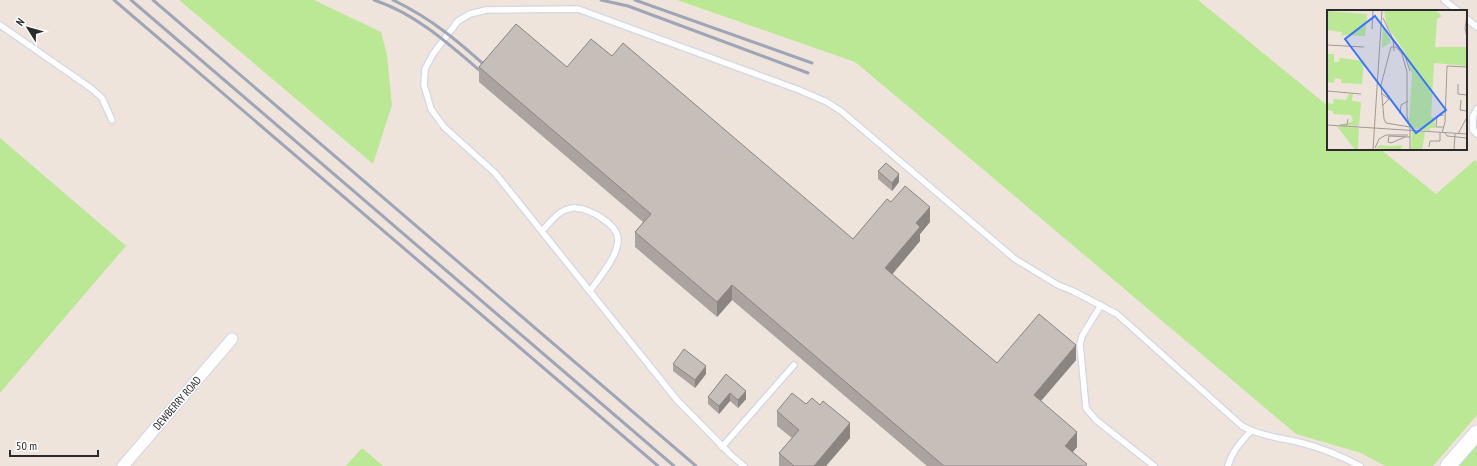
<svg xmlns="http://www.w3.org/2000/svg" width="1477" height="466" viewBox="0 0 1477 466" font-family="'PT Sans Narrow',sans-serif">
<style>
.green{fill:#bbe895}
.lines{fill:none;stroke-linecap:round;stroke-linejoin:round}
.lane-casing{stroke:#d1d7e5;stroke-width:8}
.street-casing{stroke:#d1d7e5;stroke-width:13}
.secondary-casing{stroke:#d1d7e5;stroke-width:17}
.lane{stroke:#fff;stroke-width:5.5}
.street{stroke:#fff;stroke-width:11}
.secondary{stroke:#fff;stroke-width:15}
.rail{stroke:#9ea5b7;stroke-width:3}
.wall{fill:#aaa39f}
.shaded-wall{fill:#8b8582}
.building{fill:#c6beb9;stroke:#8b8582}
.labels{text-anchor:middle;stroke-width:3.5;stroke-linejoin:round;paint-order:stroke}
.street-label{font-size:11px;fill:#2b2b2b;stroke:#fff}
.inset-road{fill:none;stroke:#a09a95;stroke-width:1}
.view{fill:#3875ff;fill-opacity:0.15;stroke:#3875ff;stroke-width:2}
.inset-edge{fill:none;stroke:#2b2b2b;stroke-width:2}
</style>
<rect width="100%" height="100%" fill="#eee4dc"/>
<g class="green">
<polygon points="179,0 314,0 381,32 387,55 392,105 373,164"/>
<polygon points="677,0 1198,0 1328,106 1328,149 1380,149 1436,194 1475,160 1477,162 1477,415 1433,466 1385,466 1361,453 1296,434 940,133 855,62"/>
<polygon points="0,138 126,246 0,393"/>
<polygon points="1477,444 1477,466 1458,466"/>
<polygon points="362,448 383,466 346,466"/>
</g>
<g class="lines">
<defs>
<g id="lane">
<polyline points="1444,0 1458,11"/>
<polyline points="1466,18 1477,27"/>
<polyline points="0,25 92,89 102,98 112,120"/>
<polyline points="1477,109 1473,116 1473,130 1477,134"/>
<path d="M542 231C548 225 556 213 565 210 568 209 573 207 576 208 590 209 618 224 618 240 618 256 599 278 590 291"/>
<polyline points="1101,305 1082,336 1080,344 1086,408 1096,420 1154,466"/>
<polyline points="722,447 794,365"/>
<path d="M744 466 732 456 677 400 495 173 444 127 431 109 424 85 425 69 433 54 458 21 470 14 486 10 578 9 799 90 827 102 841 111 1015 259 1058 285 1073 291 1117 314 1242 426C1260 436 1282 438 1302 443 1322 448 1341 456 1360 466"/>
<path d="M1228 466C1232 451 1241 442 1251 431"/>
</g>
<polyline id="street" points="123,466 232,339"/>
<polyline id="secondary" points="1448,466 1477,433"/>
</defs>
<use href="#lane" class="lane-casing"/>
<use href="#street" class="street-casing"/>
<use href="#secondary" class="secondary-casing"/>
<use href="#lane" class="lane"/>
<use href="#street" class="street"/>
<use href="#secondary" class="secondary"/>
<g class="rail">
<polyline points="114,0 658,466"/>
<polyline points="131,0 674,466"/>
<polyline points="153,0 696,466"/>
<path d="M374 0C417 14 451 46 485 75"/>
<path d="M393 0C432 19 458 41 490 70"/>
<polyline points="601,0 628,6 808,73"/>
<polyline points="635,0 812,63"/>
</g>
</g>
<g class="wall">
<polygon points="612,56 853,239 891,202 930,222 920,234 920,241 892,274 997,363 1076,360 1041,401 1077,447 1073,452 1087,466 927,466 732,300 717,317 635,247 635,232 643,222 479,82 479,67 567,67"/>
<polygon points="878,171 899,182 892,191 878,179"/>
<polygon points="673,364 706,374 695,388 673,371"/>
<polygon points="726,374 746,399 738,408 730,401 719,414 708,404 708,397"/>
<polygon points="806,404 850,438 826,466 779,466 779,453 792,438 777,426 777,411"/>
</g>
<g class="shaded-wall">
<polygon points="899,174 899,182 892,191 892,183"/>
<polygon points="930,207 930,222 920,234 920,241 885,283 885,268 916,223"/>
<polygon points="732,285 732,300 717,317 717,302"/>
<polygon points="1076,345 1076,360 1034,409 1034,395"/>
<polygon points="706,366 706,374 695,388 695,380"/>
<polygon points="746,391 746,399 738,408 738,400"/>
<polygon points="730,393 730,401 719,414 719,406"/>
<polygon points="850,423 850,438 826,466 814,466"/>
<polygon points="1077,432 1077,447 1065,461 1065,446"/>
</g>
<g class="building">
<polygon points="516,24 567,67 591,39 612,56 623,43 853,239 887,199 891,202 905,186 930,207 916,223 920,227 885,268 997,363 1039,314 1076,345 1034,395 1077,432 1065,446 1087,464 1085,466 944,466 732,285 717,302 635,232 651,214 479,67"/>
<polygon points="886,163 899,174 892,183 878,171"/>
<polygon points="684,349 706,366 695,380 673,364"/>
<polygon points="726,374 746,391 738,400 730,393 719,406 708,397"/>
<polygon points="792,393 806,404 812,398 820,405 823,401 850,423 814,466 794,466 779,453 799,430 777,411"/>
</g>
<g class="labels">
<g class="street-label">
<text transform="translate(177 403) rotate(-49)" y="4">DEWBERRY ROAD</text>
</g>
</g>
<g transform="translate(1327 10)">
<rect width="140" height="140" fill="#eee4dc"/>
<path d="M57 0H108L115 6 110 9 108 37H140V56L107 53 104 107 108 108V118H103V121L85 118 82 110 85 64 78 42 60 16ZM0 1 40 4 38 26 16 25 14 28 15 22 0 20ZM56 16 64 32 55 38V35ZM0 44H7V52H12L13 48 37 51 35 74 14 73V69L8 68 7 73 0 72ZM22 84H26L25 91 34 92 32 116 14 115 26 111 24 105 6 104V101L1 100 0 106V93L6 94 7 89 19 90ZM10 116 32 118 31 140H28ZM85 121 98 122 95 140H84ZM53 135 65 136 75 135 74 140 48 138Z" fill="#bbe895"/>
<path class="inset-road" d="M140 6 138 18 140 28M56 8 66 29 67 41M45 19 46 0M64 26 77 43 83 61M0 35 37 37M131 74V84L140 85M0 81 34 84M54 83 62 89 55 96M134 90 133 100 140 101M73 104 74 95 81 91M0 115 140 124M13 115H20L21 109M116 117H109L110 106 117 105M115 123 118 112 120 56 140 57M118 123 120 126 140 128M131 124 140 107M78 127 64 133 61 132 62 126 83 127M102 137 103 131H113V123M48 138 52 129 59 125H81M46 140 55 0M83 140V117L59 113 57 109 54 75 64 37H69L75 44 80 62V106L83 117M127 140 128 124"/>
<path class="view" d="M48 6 119 100 89 123 18 29Z"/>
<rect width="140" height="140" class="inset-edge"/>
</g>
<g transform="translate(28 28) rotate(307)" stroke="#ffffff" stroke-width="3" paint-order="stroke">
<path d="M0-3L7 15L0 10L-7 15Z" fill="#2b2b2b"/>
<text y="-6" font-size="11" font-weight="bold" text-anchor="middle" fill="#2b2b2b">N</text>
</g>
<path d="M10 450v6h88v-6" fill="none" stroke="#2b2b2b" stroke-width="2"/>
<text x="16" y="450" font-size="12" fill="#2b2b2b" stroke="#ffffff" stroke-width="3" paint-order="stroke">50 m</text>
</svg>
